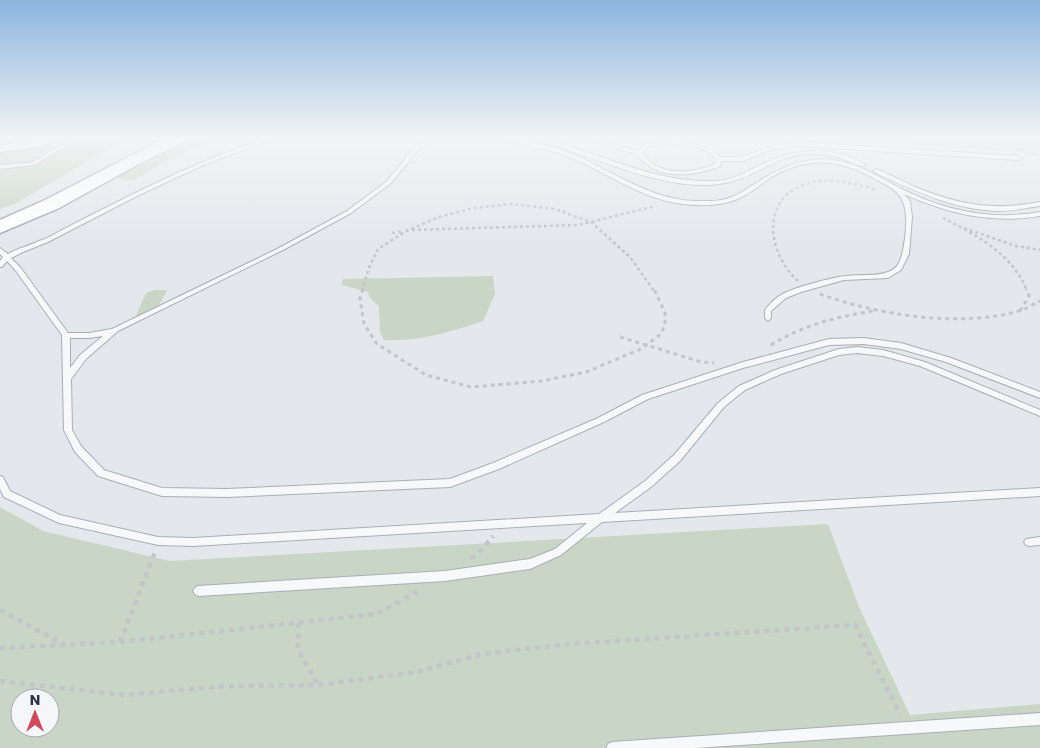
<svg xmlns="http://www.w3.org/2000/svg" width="1040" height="748" viewBox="0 0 1040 748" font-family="Poppins,sans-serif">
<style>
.green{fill:#c9d6c5;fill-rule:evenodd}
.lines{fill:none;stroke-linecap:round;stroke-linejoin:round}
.service-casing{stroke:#a9aeb7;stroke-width:2}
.minor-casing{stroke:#a9aeb7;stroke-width:3}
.primary-casing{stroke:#a3abb8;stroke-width:3}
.path-far2{stroke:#c2c5cb;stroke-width:2.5;stroke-dasharray:3 3;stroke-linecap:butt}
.path-far1{stroke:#c2c5cb;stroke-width:3;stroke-dasharray:4 4;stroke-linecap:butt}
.path{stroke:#c2c5cb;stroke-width:4.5;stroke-dasharray:5 5;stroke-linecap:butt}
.service{fill:#f7f8fa;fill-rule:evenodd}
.minor{fill:#f7f8fa;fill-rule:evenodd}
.primary{fill:#fff;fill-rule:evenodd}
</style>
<rect width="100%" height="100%" fill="#e4e7ec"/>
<g class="green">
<polygon points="65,138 133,138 95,157 16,203 0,209 0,153 57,143"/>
<polygon points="194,138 220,138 174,157 132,181 117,177 157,155"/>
<polygon points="910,140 1040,141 1040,152 916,146"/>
<path d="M493 276 495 294 483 321C451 332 417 342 384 340L380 332 379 306 370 298 368 292 342 285 343 279Z"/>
<polygon points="154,290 167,290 156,311 135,318 146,293"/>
<path d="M0 507 43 531 170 561 828 524 859 607 910 715 1040 704V748H0ZM20 698H50V728H20Z"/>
</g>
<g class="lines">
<defs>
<g id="service">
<polygon points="16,138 21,138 14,149 10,149 9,148"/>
<polygon points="73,138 79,138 34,165 0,169 0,165 31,163"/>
<path d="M268 138H276L216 160 188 172 131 199 48 242 23 252 11 258 20 267 68 333H89L112 329 279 248 347 211 386 182 415 147 433 138H440L419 149 390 184 351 213 283 250 118 331 86 359 71 379 72 430 81 446 104 470 162 488 227 489 450 479 493 463 598 418 642 395 743 362 829 339 864 338 901 343 951 358 1040 392V398L946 362 901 349 864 344 829 345 743 368 648 399 604 422 499 469 450 487 227 497 162 496 98 476 75 452 64 430 62 335 16 271 7 261 2 267H0V261L3 257 0 254V248L8 254C18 248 29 246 39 241 46 239 53 235 60 231 128 196 195 161 268 138ZM103 336 80 355 70 368V338H89Z"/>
<path d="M491 138C518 138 547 144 572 154 613 171 649 199 694 201 707 201 720 202 732 197 741 193 749 187 758 182 783 166 809 155 839 161 861 165 879 177 898 187 941 210 991 221 1040 212V216C992 224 948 214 904 194L910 201 912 217 909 254 901 270 888 278 844 280 801 292 786 298 771 311V318L768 321 765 318V310C769 305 775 298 781 295 791 288 834 277 846 276 861 274 887 278 897 266 904 257 907 227 906 215 904 194 894 189 877 180 840 159 808 155 770 178 759 186 748 195 735 200 719 206 700 206 683 204 638 199 602 168 561 154 546 149 531 146 516 143 508 142 498 141 491 138Z"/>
<path d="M526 138C550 138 573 148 596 155 634 169 672 182 714 181 734 181 749 170 767 162 796 148 838 146 866 165 860 168 854 163 848 161 834 155 819 153 803 154 774 158 753 178 725 183 675 193 610 164 563 148 551 144 537 143 526 138Z"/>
<path d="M579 138H588L638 151 646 144 676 140 707 148 717 154 720 157H742L769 147 795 142 1019 156 1022 158 1019 160 795 146 772 149 743 161H721L720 166C694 177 655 181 637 154ZM676 144C691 146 706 147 716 159L715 164C692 174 658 177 642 153L649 146Z"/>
<path d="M876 169C889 174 902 181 915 187 959 205 993 211 1040 202V206C1026 208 1012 211 998 211 954 210 913 190 874 172L873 171Z"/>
<polygon points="857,347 883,350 925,362 1040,410 1040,416 920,366 883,356 857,353 839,355 781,374 745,390 724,407 680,461 651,487 615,513 1040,488 1040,496 602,522 561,555 530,569 445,581 198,596 195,594 193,591 195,588 198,586 445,571 530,559 555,549 587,523 193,546 158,545 59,523 4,497 0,489 0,476 3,477 10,491 60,515 158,537 193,538 599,514 645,481 674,455 718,403 739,386 775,370 839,349"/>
<polygon points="1040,537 1040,545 1029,546 1026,545 1024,542 1026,539"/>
<polygon points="1040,713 1040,725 695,748 606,748 608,744 612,742"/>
</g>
<polygon id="minor" points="47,138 66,138 42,146 0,152 0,146"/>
<polygon id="primary" points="165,138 187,138 185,142 139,164 59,208 0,233 0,220 45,200"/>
</defs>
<use href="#service" class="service-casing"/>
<use href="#minor" class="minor-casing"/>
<use href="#primary" class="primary-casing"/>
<g class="path-far2">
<polyline points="1027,154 1040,155"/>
<path d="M943 218C975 234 1014 255 1027 291"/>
<polyline points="964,228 1016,246 1040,250"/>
<polyline points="412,230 578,225 656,206"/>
<polyline points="392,233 403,231"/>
<path d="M798 281C768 254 759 199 806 184 829 176 853 184 875 189"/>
<polyline points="362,291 370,265 378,249 406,231 439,217 474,208 512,204 555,209 591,222 630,257 654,291"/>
</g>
<g class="path-far1">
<polyline points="363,289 360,298 364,324 377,344 426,375 471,387 542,381 586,372 641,349 661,334 665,324 665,313 654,289"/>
<path d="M820 294C878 315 959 328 1019 311 1027 309 1033 304 1040 301"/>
<polyline points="1020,311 1029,296 1026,289"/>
<polyline points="620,337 701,362 714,363"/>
<path d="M771 345C803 325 836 317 873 311"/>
</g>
<g class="path">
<polyline points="471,558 477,555 493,536"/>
<polyline points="0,610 65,645"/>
<polyline points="298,623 298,649 318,685"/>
<polyline points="120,642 155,552"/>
<polyline points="0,648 120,642 376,614 419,591"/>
<polyline points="0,681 125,695 226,686 318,685 417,672 481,654 571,644 855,625 900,714"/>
</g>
<use href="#service" class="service"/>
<use href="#minor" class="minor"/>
<use href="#primary" class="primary"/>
</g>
<linearGradient id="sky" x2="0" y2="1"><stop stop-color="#8bb4dd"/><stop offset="0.57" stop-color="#f3f4f6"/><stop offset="1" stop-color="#f3f4f6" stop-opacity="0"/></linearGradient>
<rect width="1040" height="243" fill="url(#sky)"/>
<g transform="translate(35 713)"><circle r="24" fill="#f4f6f9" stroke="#a4a8b1"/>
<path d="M0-4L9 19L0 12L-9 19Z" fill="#d1495b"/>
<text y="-8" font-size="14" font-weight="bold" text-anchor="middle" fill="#2b3445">N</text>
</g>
</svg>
